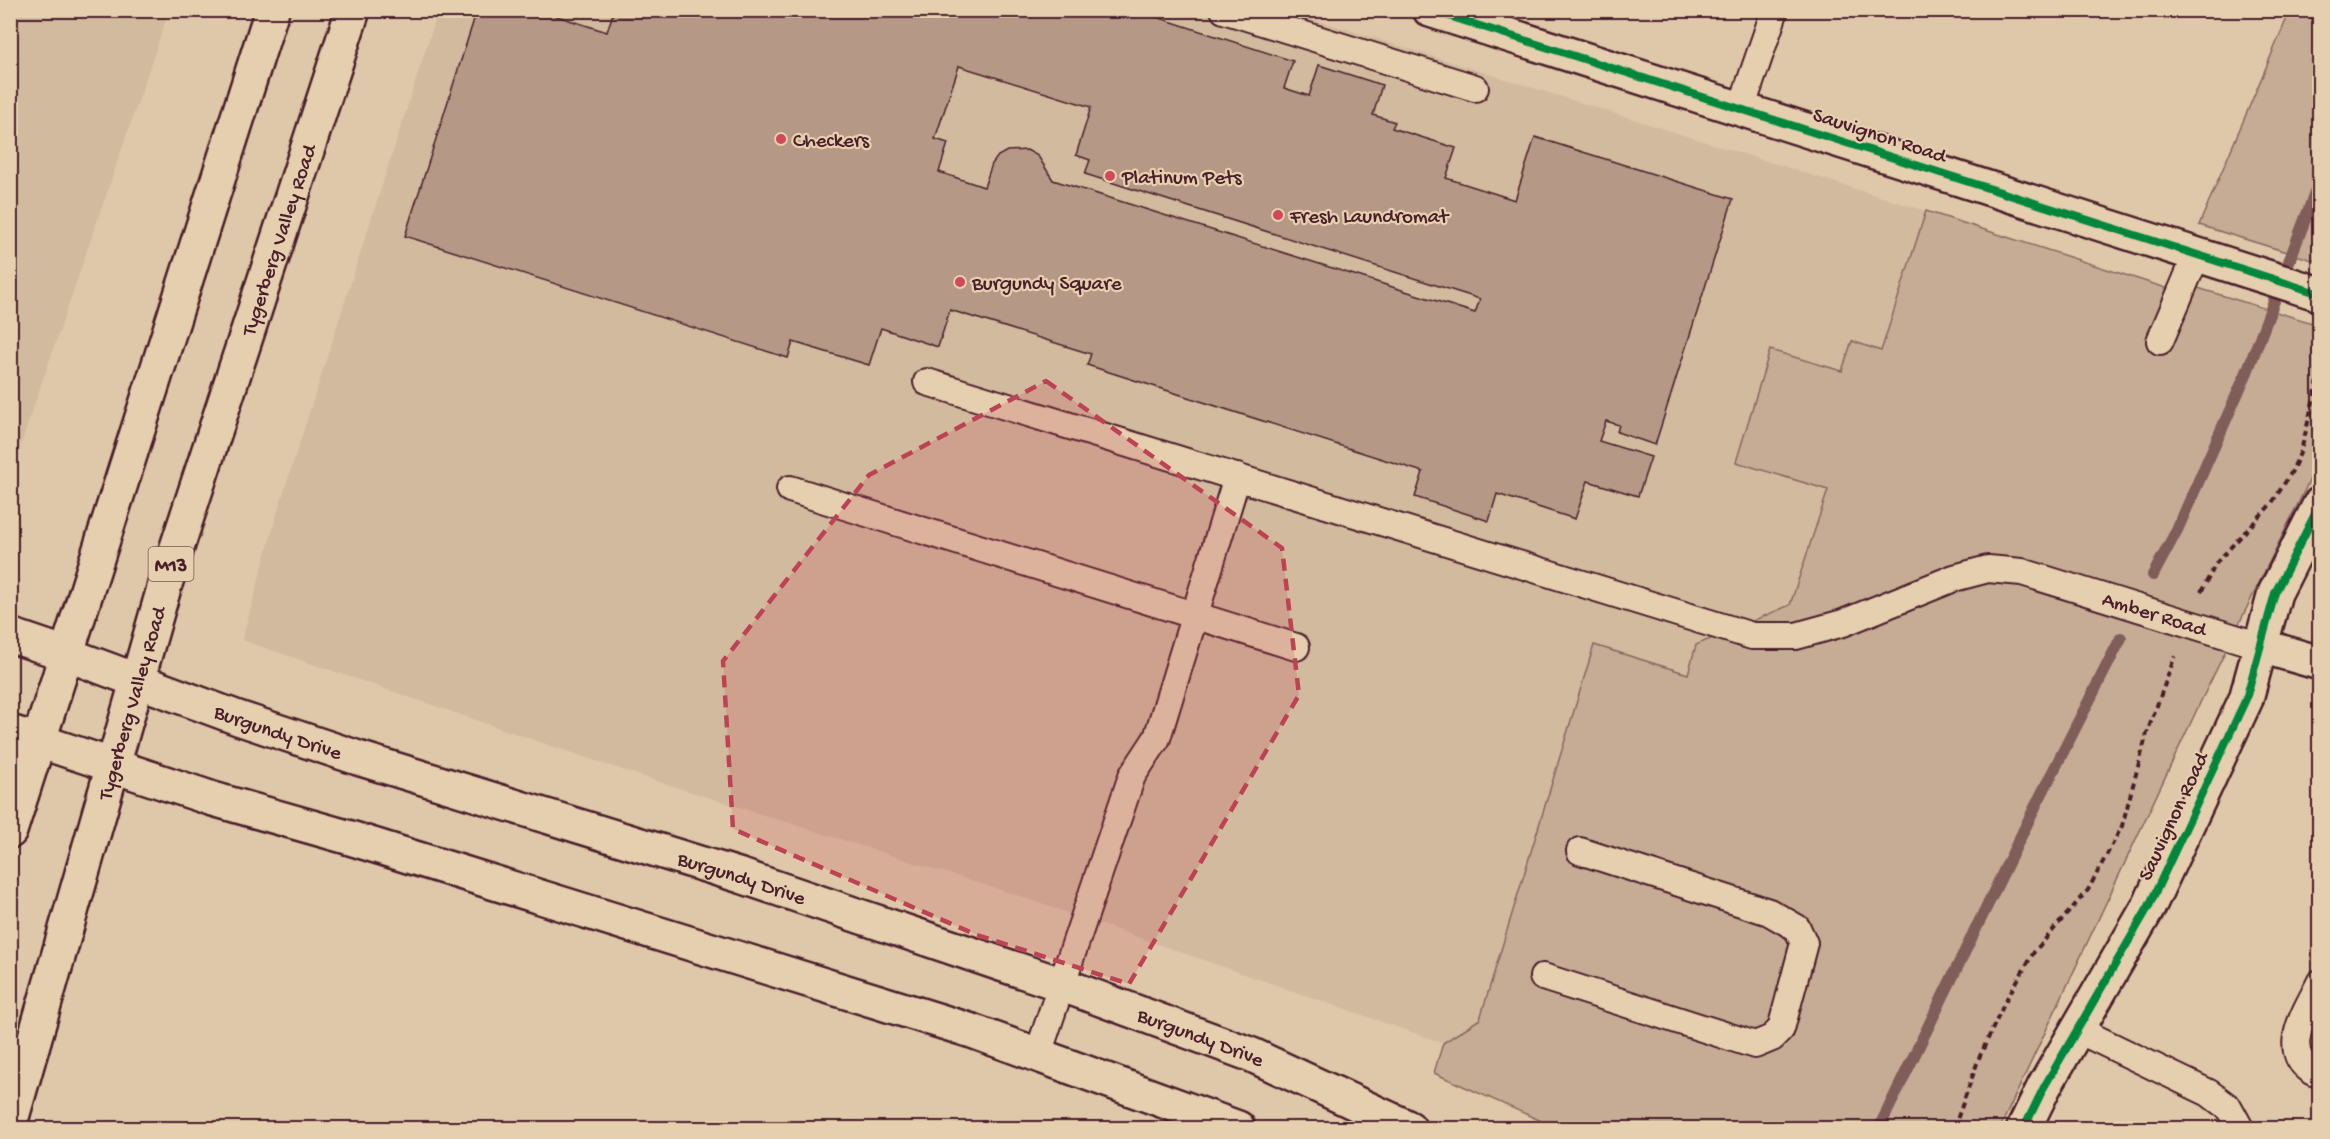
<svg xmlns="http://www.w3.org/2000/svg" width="2330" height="1139" viewBox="0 0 2330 1139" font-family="'Gochi Hand',sans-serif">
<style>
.built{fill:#d2ba9e}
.green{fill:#c6ac94;stroke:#886660;stroke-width:1.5}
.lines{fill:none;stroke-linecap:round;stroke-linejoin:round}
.stream{stroke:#815d5a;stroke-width:12}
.building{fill:#b59986;stroke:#4a1f2b;stroke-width:1.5;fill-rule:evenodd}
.service-casing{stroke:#4a1f2b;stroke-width:30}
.minor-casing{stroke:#4a1f2b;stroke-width:38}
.secondary-casing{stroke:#4a1f2b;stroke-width:38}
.primary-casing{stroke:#4a1f2b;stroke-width:38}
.path{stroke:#4a1f2b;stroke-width:4;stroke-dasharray:6 4.5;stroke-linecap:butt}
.service{stroke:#e5cfae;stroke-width:26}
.minor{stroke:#e5cfae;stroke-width:33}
.secondary{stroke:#e5cfae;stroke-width:33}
.primary{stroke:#e5cfae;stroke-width:33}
.cycleway-casing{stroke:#e5cfae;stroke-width:11}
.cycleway{stroke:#00873e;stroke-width:8}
.marked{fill:#bd4354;fill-opacity:0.2;stroke:#bd4354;stroke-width:4.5;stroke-dasharray:12 8;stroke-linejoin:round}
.poi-dot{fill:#d1495b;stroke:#e5cfae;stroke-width:2}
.labels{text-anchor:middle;stroke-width:4.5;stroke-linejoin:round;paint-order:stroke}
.shield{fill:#e5cfae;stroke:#785452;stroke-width:1.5}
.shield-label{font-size:20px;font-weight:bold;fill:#4a1f2b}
.street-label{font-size:21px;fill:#4a1f2b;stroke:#e5cfae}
.poi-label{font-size:21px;fill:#4a1f2b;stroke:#e5cfae;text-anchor:start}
</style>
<rect width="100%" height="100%" fill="#dfc8a9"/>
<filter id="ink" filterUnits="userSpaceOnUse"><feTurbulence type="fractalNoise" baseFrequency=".0167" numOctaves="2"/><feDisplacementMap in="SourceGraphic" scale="12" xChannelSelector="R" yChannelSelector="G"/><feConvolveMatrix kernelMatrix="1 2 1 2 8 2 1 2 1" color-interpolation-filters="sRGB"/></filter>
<g filter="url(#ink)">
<g class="built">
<polygon points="11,10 169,11 11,473 10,11"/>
<polygon points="438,11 1288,11 1926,211 1881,351 1842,372 1770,350 1736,462 1828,490 1790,605 1696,645 1688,674 1594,646 1480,1019 1443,1043 1019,896 616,768 242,640 278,510"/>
</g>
<g class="green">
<polygon points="2290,11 2319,11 2319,262 2199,225"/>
<polygon points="1926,211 2172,290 2198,288 2319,325 2319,461 2201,701 2000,1128 1557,1128 1434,1073 1443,1043 1480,1019 1594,645 1688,674 1696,645 1790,605 1828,490 1736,462 1770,350 1842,371 1852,341 1881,351"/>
</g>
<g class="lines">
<g class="stream">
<polyline points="2153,575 2177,530 2247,372 2320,180"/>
<polyline points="1879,1128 2037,803 2121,638"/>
</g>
</g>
<path class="building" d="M538 10 607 32 614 10H1135L1293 61 1284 88 1309 96 1319 65 1382 85 1373 115 1395 122 1392 128 1456 148 1446 178 1515 200 1535 137 1733 199 1655 445 1617 432 1619 425 1606 421 1599 441 1651 457 1638 496 1588 481 1575 519 1497 494 1489 521 1415 497 1423 472 1087 365 1091 354 950 310 938 347 881 328 869 365 793 342 788 358 405 236 477 10ZM959 66 1091 107 1076 155 1090 160 1085 174 1480 299 1475 313 1053 180 1038 156 1027 150 1007 151 998 156 992 164 984 187 939 172 948 143 935 139Z"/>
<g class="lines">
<defs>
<g id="service">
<polyline points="1224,10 1475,88"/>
<polyline points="1741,109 1775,10"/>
<polyline points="2160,341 2197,254"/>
<path id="s1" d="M927 382 1752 636H1796L1843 623 1954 578 1988 569 2022 572 2261 646"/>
<polyline points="790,489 1296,647"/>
<polyline points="1543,977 1755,1045 1772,1038 1781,1029 1804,943 1797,928 1769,912 1580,851"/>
<path d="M2320 983C2305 1014 2275 1056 2320 1075"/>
<polyline points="2078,1030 2209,1093 2229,1108 2240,1128"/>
<polyline points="1037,1057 1132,776 1157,738 1237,477"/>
</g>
<g id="minor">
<polyline points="1430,10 2320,294"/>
<polyline points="10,635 66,654"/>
<polyline points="2261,646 2320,663"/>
<polyline points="10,732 39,741"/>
<polyline points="2024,1128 2044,1087 2149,906 2246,699 2275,593 2320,504"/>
</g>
<g id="secondary">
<path id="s2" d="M66 654 238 718 358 758 741 876 1063 985 1252 1055 1409 1128"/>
<polyline points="39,741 213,799 347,837 972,1031 1238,1128"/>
</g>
<g id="primary">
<polyline points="10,831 272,10"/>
<path id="s3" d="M10 1124 166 581 353 10"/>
</g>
</defs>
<use href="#service" class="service-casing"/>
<use href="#minor" class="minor-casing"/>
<use href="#secondary" class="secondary-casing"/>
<use href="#primary" class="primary-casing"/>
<g class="path">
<polyline points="2201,592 2217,562 2272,503 2291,473 2301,451 2320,373"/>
<polyline points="1954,1128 1979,1058 2006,1000 2034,952 2088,890 2122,826 2147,733 2175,656"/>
</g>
<use href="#service" class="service"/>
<use href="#minor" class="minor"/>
<use href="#secondary" class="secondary"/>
<use href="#primary" class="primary"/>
<defs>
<g id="cycleway">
<polyline points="1430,10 2320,294"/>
<polyline points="2024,1128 2044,1087 2149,906 2246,699 2275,593 2320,504"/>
</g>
</defs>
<use href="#cycleway" class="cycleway-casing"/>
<use href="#cycleway" class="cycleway"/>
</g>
</g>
<path class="marked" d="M1046 381 1282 548 1299 695 1129 984 977 935 733 829 723 661 869 475Z"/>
<g class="poi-dot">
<circle cx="781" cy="139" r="6"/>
<circle cx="1110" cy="176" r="6"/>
<circle cx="1278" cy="215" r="6"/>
<circle cx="960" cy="282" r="6"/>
</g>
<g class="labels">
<rect class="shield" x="148.5" y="547" width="45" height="34" rx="4.5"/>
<g class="shield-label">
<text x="171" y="571">M13</text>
</g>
<g class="street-label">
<text transform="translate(1880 134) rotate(18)" y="7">Sauvignon Road</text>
<text dy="7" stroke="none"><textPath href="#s3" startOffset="924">Tygerberg Valley Road</textPath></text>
<text dy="7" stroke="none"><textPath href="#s1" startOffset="1284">Amber Road</textPath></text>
<text dy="7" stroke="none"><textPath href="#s3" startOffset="438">Tygerberg Valley Road</textPath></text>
<text dy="7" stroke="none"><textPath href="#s2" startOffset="226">Burgundy Drive</textPath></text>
<text transform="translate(2172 816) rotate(-65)" y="7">Sauvignon Road</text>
<text dy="7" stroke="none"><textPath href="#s2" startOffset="712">Burgundy Drive</textPath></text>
<text dy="7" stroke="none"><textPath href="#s2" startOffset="1198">Burgundy Drive</textPath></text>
</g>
<g class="poi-label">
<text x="793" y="146">Checkers</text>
<text x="1122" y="183">Platinum Pets</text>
<text x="1290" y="222">Fresh Laundromat</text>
<text x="972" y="289">Burgundy Square</text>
</g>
</g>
<rect width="2330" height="1139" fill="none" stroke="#e5cfae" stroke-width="36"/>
<rect x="18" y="18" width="2294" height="1103" fill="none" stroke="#4a1f2b" stroke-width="2" filter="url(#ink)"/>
</svg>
